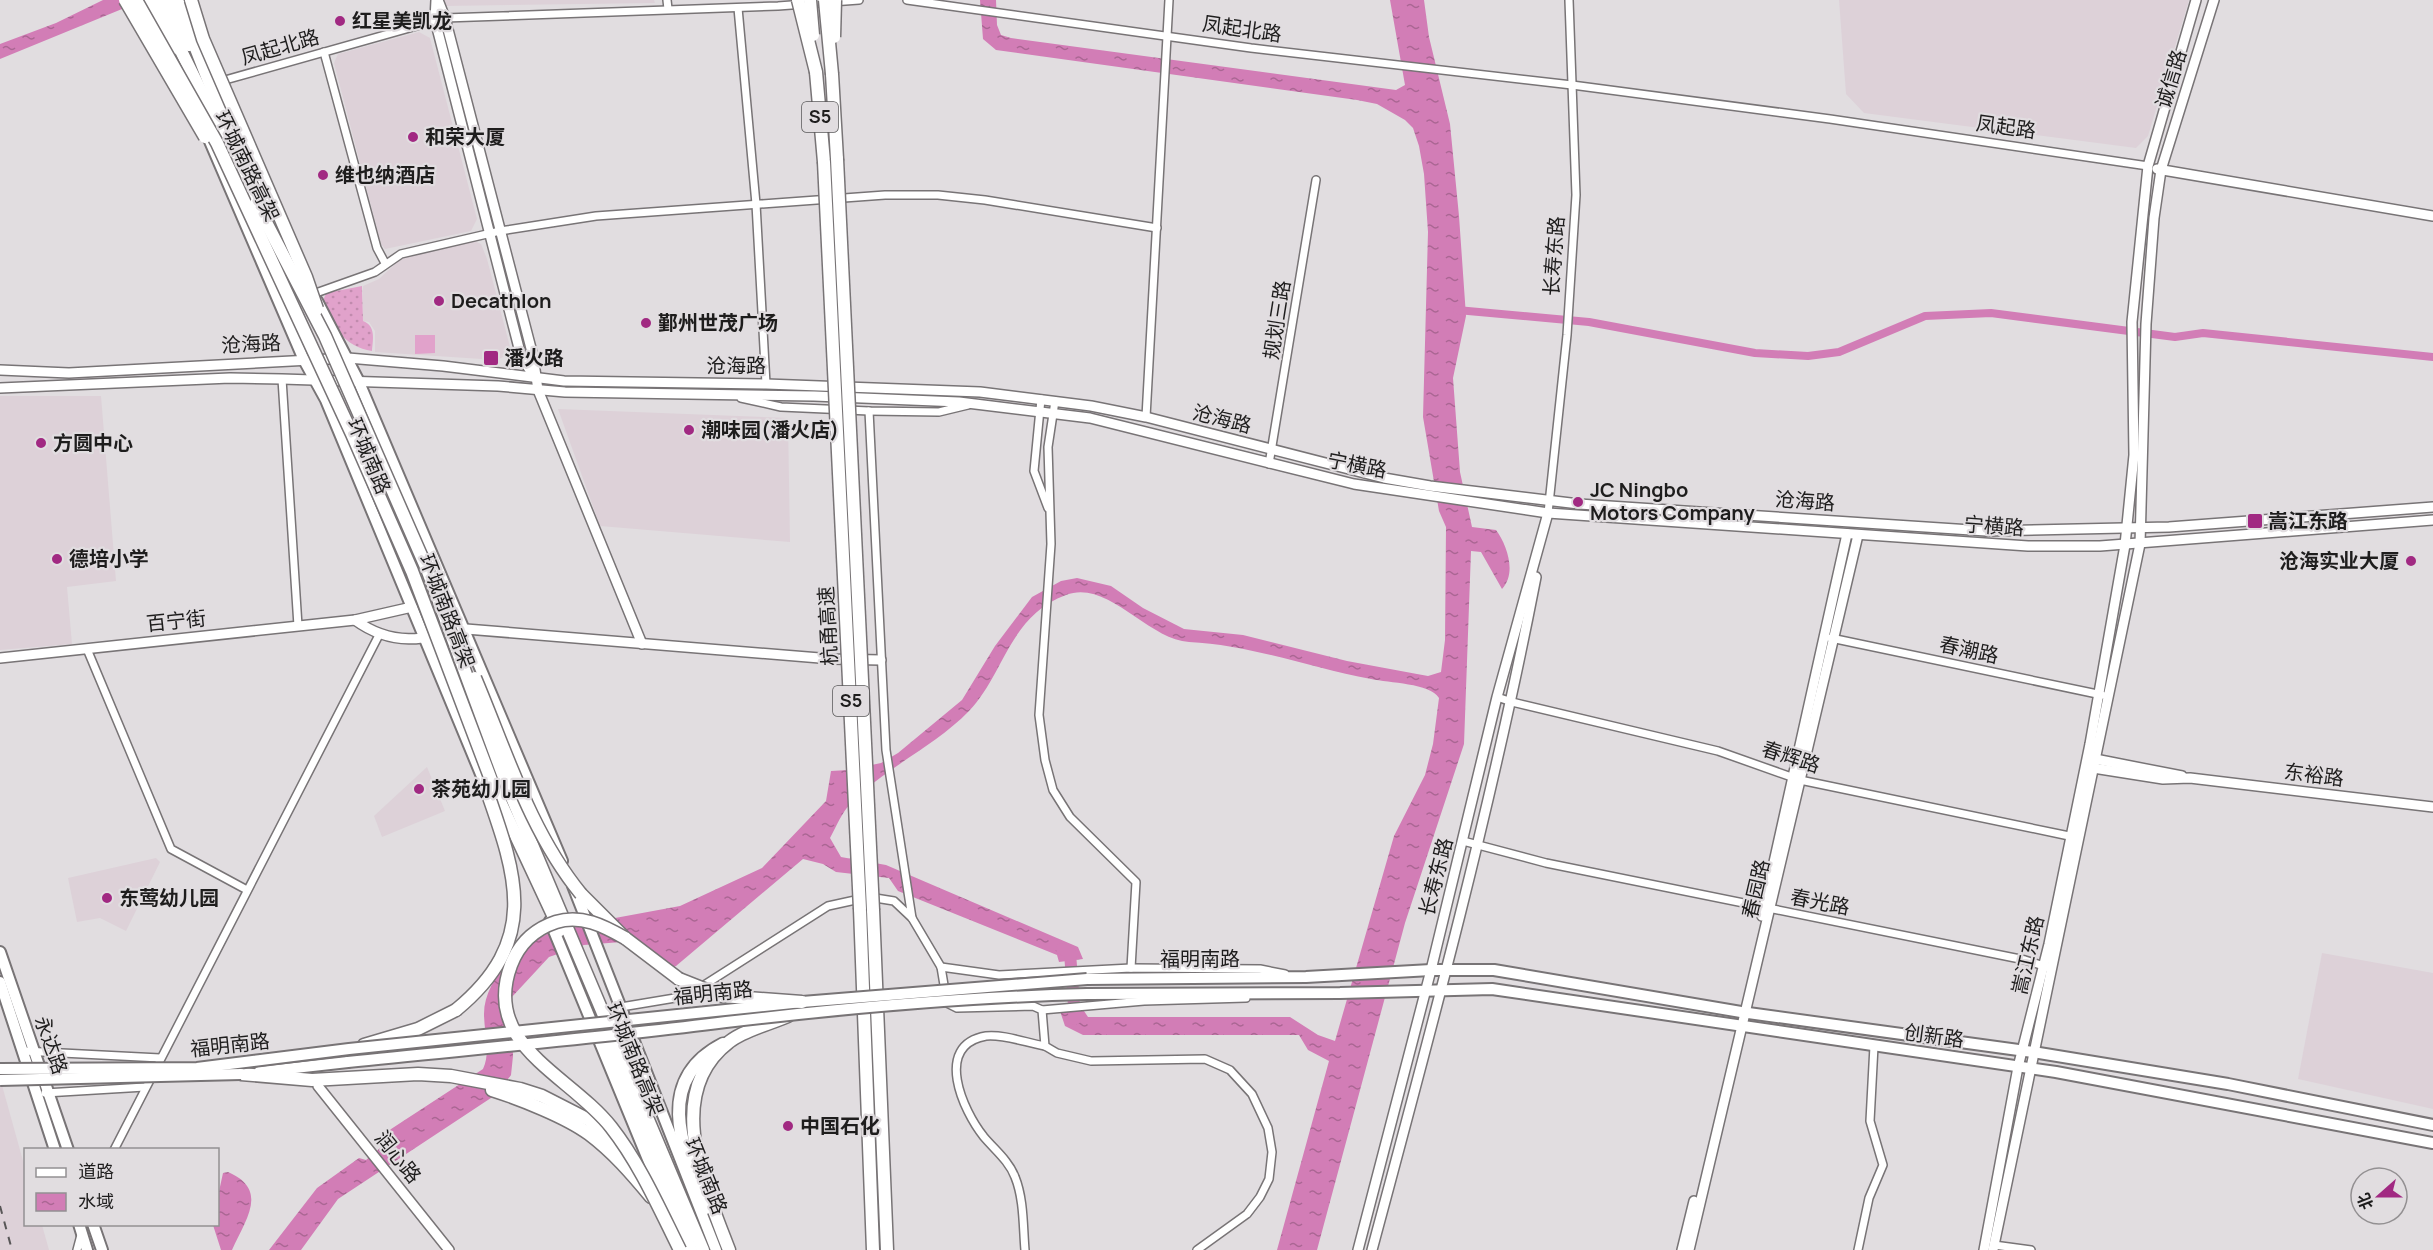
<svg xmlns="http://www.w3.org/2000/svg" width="2433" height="1250" viewBox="0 0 2433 1250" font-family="Manrope,'Noto Sans SC',sans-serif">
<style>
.built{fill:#ddd1d8}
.grass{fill:url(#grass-dots)}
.pitch{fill:#e1a2cb}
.water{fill:url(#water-ripples)}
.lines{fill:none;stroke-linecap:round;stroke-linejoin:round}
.canal{stroke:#d27db6;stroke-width:8}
.river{stroke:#d27db6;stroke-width:12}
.street-casing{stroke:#787476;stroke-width:10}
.secondary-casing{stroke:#787476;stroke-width:12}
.primary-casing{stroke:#787476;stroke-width:14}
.highway-casing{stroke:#787476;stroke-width:15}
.street{stroke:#fff;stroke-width:7}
.secondary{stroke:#fff;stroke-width:9}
.primary{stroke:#fff;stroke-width:10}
.highway{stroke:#fff;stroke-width:12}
.rail{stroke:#585657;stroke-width:2;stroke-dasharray:8 8;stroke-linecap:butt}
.primary-bridge-casing{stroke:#787476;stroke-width:14;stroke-linecap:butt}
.highway-bridge-casing{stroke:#787476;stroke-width:15;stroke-linecap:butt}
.primary-bridge{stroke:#fff;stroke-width:10}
.highway-bridge{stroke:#fff;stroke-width:12}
.poi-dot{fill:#a12982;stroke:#e1dde0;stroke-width:2}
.labels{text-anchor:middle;stroke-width:4.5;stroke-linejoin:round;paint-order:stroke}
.shield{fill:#e1dde0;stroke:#585758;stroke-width:1.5}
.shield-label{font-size:18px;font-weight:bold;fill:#1e1d1d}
.poi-label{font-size:20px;font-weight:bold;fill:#1e1d1d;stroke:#e1dde0;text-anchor:start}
.street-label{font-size:20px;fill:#1e1d1d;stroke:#e1dde0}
</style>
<defs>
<pattern id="grass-dots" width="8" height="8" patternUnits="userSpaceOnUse" patternTransform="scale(1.5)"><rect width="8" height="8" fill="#e1a2cb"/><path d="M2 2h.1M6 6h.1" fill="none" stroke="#c18bae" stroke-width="1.8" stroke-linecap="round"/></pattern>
<pattern id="water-ripples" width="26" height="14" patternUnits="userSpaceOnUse" patternTransform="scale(1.5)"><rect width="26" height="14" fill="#d27db6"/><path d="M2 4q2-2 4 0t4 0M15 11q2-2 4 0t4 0" fill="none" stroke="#aa6693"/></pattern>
</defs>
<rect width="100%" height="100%" fill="#e1dde0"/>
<g class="built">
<polygon points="443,0 654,0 655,3 444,6"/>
<polygon points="1839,0 2189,0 2148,136 2136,148 1864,113 1846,94"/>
<polygon points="419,32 430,38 477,219 471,231 385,249 381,244 334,63 338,54"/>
<polygon points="474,241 481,244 487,259 510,347 505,356 497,360 375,352 375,331 369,322 363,321 363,286 379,279 403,257"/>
<polygon points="0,396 101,396 116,581 67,587 72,644 0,650"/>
<polygon points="558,409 788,418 790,542 600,526"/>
<polygon points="427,767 445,811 382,837 374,816"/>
<polygon points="156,858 160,862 126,931 100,918 77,922 68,878"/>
<polygon points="2322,953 2433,973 2433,1109 2298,1079"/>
<polygon points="0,1078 25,1168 26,1224 42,1225 49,1250 0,1250"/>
</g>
<path class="grass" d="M362 286 363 321C376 326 373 339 372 351 345 347 331 326 323 301L326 293Z"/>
<polygon class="pitch" points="415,335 435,335 435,353 415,354"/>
<g class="water">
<polygon points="103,0 144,0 0,59 0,44 56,23"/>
<path d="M980 0H996L997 25 1001 35 1011 38 1396 90 1405 85 1390 0H1424L1429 37 1450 124 1459 216 1466 316 1453 378 1460 472 1472 527 1496 530C1507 545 1517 573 1502 589L1481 552 1471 551 1464 744 1405 923 1317 1250H1277L1329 1061 1308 1050 1299 1035H1083L1065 1026 1060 1011 1082 1008 1088 1017H1290L1318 1035 1335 1041 1394 836 1425 775 1433 744 1439 698C1430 683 1389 683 1371 679 1310 668 1252 645 1189 642 1148 640 1108 579 1066 595 1009 616 1005 673 969 711 934 747 886 767 851 803 842 812 836 827 830 838L841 857 886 865 1078 947 1083 959 1059 962 1057 955 898 891 889 878 836 872 823 864 803 859 676 966 668 969 621 942 584 945 549 957 511 998 513 1056 511 1075 497 1094 338 1199 301 1250H269L317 1188 359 1158 366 1160 386 1143 388 1131 483 1069C491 1052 484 1032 484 1014 484 975 528 940 561 928L680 906 762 868 826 801 831 771 848 770 881 763 898 753 962 700 995 646 1032 597 1061 581 1077 578 1111 586 1143 608 1184 629 1243 635 1347 661 1417 674 1428 676 1441 672 1445 640 1446 527 1439 511 1423 417 1428 232 1424 174 1419 146 1413 128 1405 120 1377 104 1357 100 996 50 983 39Z"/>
<path d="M228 1172C270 1190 245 1220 232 1250H221L213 1225 218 1224V1196L223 1173Z"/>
</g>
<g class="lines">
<polyline class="canal" points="1457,310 1589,322 1755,353 1808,356 1839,352 1925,316 1991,313 2175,337 2203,333 2433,357"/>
<polyline class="river" points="1062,949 1070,953 1075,1019"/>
<defs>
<g id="street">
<polyline points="667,0 668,9"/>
<polyline points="907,0 1251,48 1572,85 1830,119 2148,166"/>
<polyline points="738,8 756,204 766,384"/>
<polyline points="324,52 377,248 385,263"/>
<polyline points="218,82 445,18 778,6 859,0"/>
<polyline points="313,294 375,272 401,254 500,231 596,216 885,195 938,195 985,200 1157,228"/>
<polyline points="282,379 298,626"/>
<polyline points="741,398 781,407 869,411 939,412 968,405"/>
<polyline points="1041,399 1034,471 1048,508"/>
<polyline points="1055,401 1048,447 1051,544 1039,715 1045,760 1053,790 1070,817 1136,882 1131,968"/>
<polyline points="869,411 886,750 912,918"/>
<polyline points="1146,417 1169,0"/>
<polyline points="1269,464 1316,180"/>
<polyline points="1548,513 1567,335 1576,195 1569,0"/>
<polyline points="1831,638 2102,695"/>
<polyline points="87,649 171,849 247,890"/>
<polyline points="1497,697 1512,702 1718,751 1800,780 2074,837"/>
<polyline points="1463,841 1546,863 2025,960 2047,967"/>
<polyline points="941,967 999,975 1131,968 1260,969 1285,974"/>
<polyline points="621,1007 687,996 828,906 869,897 894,901 912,918 941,967 947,1003 957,1008 1033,1006 1042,1010 1045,1046 1057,1053 1091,1061 1205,1059 1230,1070 1252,1094 1268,1128 1272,1152 1269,1179 1260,1197 1247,1214 1197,1250"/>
<polyline points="1042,1010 1144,1001 1246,998"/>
<polyline points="23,1051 160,1058"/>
<polyline points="45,1093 145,1087"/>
<polyline points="114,1150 379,635"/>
<polyline points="1994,1245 2031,1250"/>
<polyline points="77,1250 81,1235"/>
<path d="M1025 1250C1023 1227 1024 1199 1015 1177 1009 1161 995 1150 984 1137 963 1111 933 1045 986 1036 1004 1034 1027 1043 1045 1046"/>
<polyline points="1858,1250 1869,1198 1883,1165 1870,1121 1874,1046"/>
</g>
<g id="secondary">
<polyline points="436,0 435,20 521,356 533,375"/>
<polyline points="438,0 445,18 533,356 538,390 642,644"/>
<polyline points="2157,169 2433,216"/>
<polyline points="0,370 69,373 348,358 443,366 564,381 766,384 980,392 1091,406 1146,417 1384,478 1430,486 1579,504 1986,531 2169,527 2433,507"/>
<polyline points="0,388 230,378 282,379 498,386 565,392 814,396 959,402 1090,418 1354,484 1548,513 2028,546 2100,546 2433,520"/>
<path d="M355 620C392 647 424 640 466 629L832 659 881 660"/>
<polyline points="0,658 355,620 412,607"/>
<polyline points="2090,758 2182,776"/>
<polyline points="2087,767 2163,779 2190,778 2433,807"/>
<polyline points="1762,916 1847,534"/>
<polyline points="318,1086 449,1250"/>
<polyline points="1358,1250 1431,970 1497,697 1548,513"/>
<path d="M1372 1250C1432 1027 1492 804 1536 577"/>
<polyline points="1682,1250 1694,1201"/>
<polyline points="1689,1250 1858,535"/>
<polyline points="1984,1250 2018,1067 2049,944 2090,744 2125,545 2134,455 2132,322 2148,166 2196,0"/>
<polyline points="1993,1250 2140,544 2146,324 2154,218 2161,170 2214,0"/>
</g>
<g id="primary">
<polyline points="148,0 171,52"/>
<polyline points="167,0 189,46"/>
<polyline points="206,132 304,360 326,400 488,791"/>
<polyline points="248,168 282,234"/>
<polyline points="317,301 358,380 562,861"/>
<polyline points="573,886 716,1250"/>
<polyline points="550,921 652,1169 671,1221"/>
<polyline points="0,952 68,1150"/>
<polyline points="1087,979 1306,977 1431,970 1494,970 1741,1012 2033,1052 2228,1084 2433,1125"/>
<polyline points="0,982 55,1150"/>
<polyline points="1087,994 1340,993 1492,989 2056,1072 2433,1143"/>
<polyline points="259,1072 348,1062"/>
<polyline points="79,1224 87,1250"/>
<polyline points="93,1224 102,1250"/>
</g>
<g id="highway">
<polyline points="156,0 256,203"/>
<polyline points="177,0 210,84 252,175"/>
<polyline points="816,72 824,162"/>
<polyline points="832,74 837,159"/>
<polyline points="508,788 703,1250"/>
<polyline points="496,793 560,930"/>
<polyline points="581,894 625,938 679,979"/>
<polyline points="860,909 873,1250"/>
<polyline points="873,910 887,1250"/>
<polyline points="601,1026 691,1250"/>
<polyline points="364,1045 418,1029 456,1010"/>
<polyline points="241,1074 312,1080 418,1074 451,1076 520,1089 542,1096 589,1120 630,1159"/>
<path d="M492 1090C520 1099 566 1117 589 1134 613 1152 632 1174 651 1197"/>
<path d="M706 1208C684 1152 651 1081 723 1044"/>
<path d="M729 1250C705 1187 662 1093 729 1042 744 1030 770 1024 788 1016"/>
</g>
</defs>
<use href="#street" class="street-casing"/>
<use href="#secondary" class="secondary-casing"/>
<use href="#primary" class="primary-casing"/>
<use href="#highway" class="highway-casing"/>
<use href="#street" class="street"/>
<use href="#secondary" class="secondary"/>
<use href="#primary" class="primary"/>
<use href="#highway" class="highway"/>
<polyline class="rail" points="0,1206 12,1250"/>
<defs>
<g id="primary-bridge">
<path d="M348 1062C474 1049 600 1038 726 1022 846 1008 966 997 1087 994"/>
<polyline points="0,1069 197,1068 349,1049 802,1002 1087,979"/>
<polyline points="0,1080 241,1074"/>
</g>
<g id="highway-bridge">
<polyline points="125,0 205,137"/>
<polyline points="136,0 217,143 352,434 412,571 496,793"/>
<polyline points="191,0 203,39 306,277 317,309"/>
<polyline points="798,0 816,72"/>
<polyline points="810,0 813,35"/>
<polyline points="825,0 832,74"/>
<polyline points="834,37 835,0"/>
<polyline points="837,159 873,910"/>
<polyline points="824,162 860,909"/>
<polyline points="256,203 325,336 427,569 508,788"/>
<path d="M475 678C506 751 530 832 581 894"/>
<path d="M625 938C604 926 581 914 556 922 535 929 519 944 511 965 481 1045 570 1075 611 1127 640 1164 659 1208 680 1250"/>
<polyline points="679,979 722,996 802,1002"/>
<path d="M456 1010C542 939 516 874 484 783"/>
</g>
</defs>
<use href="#primary-bridge" class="primary-bridge-casing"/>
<use href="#highway-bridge" class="highway-bridge-casing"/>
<use href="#primary-bridge" class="primary-bridge"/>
<use href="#highway-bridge" class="highway-bridge"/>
</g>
<g class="poi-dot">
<circle cx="340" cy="21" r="6"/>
<circle cx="413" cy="137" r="6"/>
<circle cx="323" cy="175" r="6"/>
<circle cx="439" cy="301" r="6"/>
<circle cx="646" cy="323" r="6"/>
<rect x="483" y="350" width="16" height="16" rx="3"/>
<circle cx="689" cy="430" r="6"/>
<circle cx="41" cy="443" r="6"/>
<circle cx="1578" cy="502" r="6"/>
<rect x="2247" y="513" width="16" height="16" rx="3"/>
<circle cx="57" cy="559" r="6"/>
<circle cx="2411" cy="561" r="6"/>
<circle cx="419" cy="789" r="6"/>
<circle cx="107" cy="898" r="6"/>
<circle cx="788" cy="1126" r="6"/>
</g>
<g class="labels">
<g class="shield">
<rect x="802" y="102" width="36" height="30" rx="4.5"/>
<rect x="833" y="686" width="36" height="30" rx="4.5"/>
</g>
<g class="shield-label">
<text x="820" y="123">S5</text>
<text x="851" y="707">S5</text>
</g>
<g class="poi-label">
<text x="352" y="28">红星美凯龙</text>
<text x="425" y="144">和荣大厦</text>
<text x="335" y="182">维也纳酒店</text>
<text x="451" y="308">Decathlon</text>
<text x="658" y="330">鄞州世茂广场</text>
<text x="504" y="365">潘火路</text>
<text x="701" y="437">潮味园(潘火店)</text>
<text x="53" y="450">方圆中心</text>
<text x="1590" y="497">JC Ningbo<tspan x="1590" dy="23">Motors Company</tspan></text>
<text x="2268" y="528">嵩江东路</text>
<text x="69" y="566">德培小学</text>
<text x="2399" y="568" text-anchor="end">沧海实业大厦</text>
<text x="431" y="796">茶苑幼儿园</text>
<text x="119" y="905">东莺幼儿园</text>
<text x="800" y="1133">中国石化</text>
</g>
<g class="street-label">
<text transform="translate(1242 29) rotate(8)" y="7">凤起北路</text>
<text transform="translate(280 47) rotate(-16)" y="7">凤起北路</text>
<text transform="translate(2171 79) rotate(-73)" y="7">诚信路</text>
<text transform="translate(2006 127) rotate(8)" y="7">凤起路</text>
<text transform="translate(247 166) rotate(64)" y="7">环城南路高架</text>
<text transform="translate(1554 256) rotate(-86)" y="7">长寿东路</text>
<text transform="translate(1277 320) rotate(-81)" y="7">规划三路</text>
<text transform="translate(251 344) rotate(-3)" y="7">沧海路</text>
<text x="736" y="373">沧海路</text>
<text transform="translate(1222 419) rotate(14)" y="7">沧海路</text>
<text transform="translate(369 456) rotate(67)" y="7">环城南路</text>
<text transform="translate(1357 465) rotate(11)" y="7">宁横路</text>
<text transform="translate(1805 501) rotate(4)" y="7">沧海路</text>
<text transform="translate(1994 526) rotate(4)" y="7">宁横路</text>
<text transform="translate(447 611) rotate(69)" y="7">环城南路高架</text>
<text transform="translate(176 621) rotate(-6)" y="7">百宁街</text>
<text transform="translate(828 626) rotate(-93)" y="7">杭甬高速</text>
<text transform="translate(1969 650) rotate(12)" y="7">春潮路</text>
<text transform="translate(1791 757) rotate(18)" y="7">春辉路</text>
<text transform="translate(2314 775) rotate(7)" y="7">东裕路</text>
<text transform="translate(1436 877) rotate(-76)" y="7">长寿东路</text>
<text transform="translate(1756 889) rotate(-77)" y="7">春园路</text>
<text transform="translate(1820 902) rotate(11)" y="7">春光路</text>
<text transform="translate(2028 955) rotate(-77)" y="7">嵩江东路</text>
<text x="1200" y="966">福明南路</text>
<text transform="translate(713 993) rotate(-6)" y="7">福明南路</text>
<text transform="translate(1934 1036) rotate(8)" y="7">创新路</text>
<text transform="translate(51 1045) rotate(71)" y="7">永达路</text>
<text transform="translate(230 1045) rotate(-6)" y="7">福明南路</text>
<text transform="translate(635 1059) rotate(68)" y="7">环城南路高架</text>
<text transform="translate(398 1157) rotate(51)" y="7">润心路</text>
<text transform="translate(706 1176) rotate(68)" y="7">环城南路</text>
</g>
</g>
<rect x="24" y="1148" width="195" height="78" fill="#e1dde0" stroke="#939092" stroke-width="1.5"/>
<rect x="36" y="1168" width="30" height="9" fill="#ffffff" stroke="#939092" stroke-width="1.5"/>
<text x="78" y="1178" font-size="18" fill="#1e1d1d">道路</text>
<rect x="36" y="1193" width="30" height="18" fill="url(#water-ripples)" stroke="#939092" stroke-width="1.5"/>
<text x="78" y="1208" font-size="18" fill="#1e1d1d">水域</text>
<g transform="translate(2379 1196) rotate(249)"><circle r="28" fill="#e1dde0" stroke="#939092" stroke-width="1.5"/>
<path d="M0-4.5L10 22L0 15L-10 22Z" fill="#a12982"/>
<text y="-9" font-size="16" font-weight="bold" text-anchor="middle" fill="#1e1d1d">北</text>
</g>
</svg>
